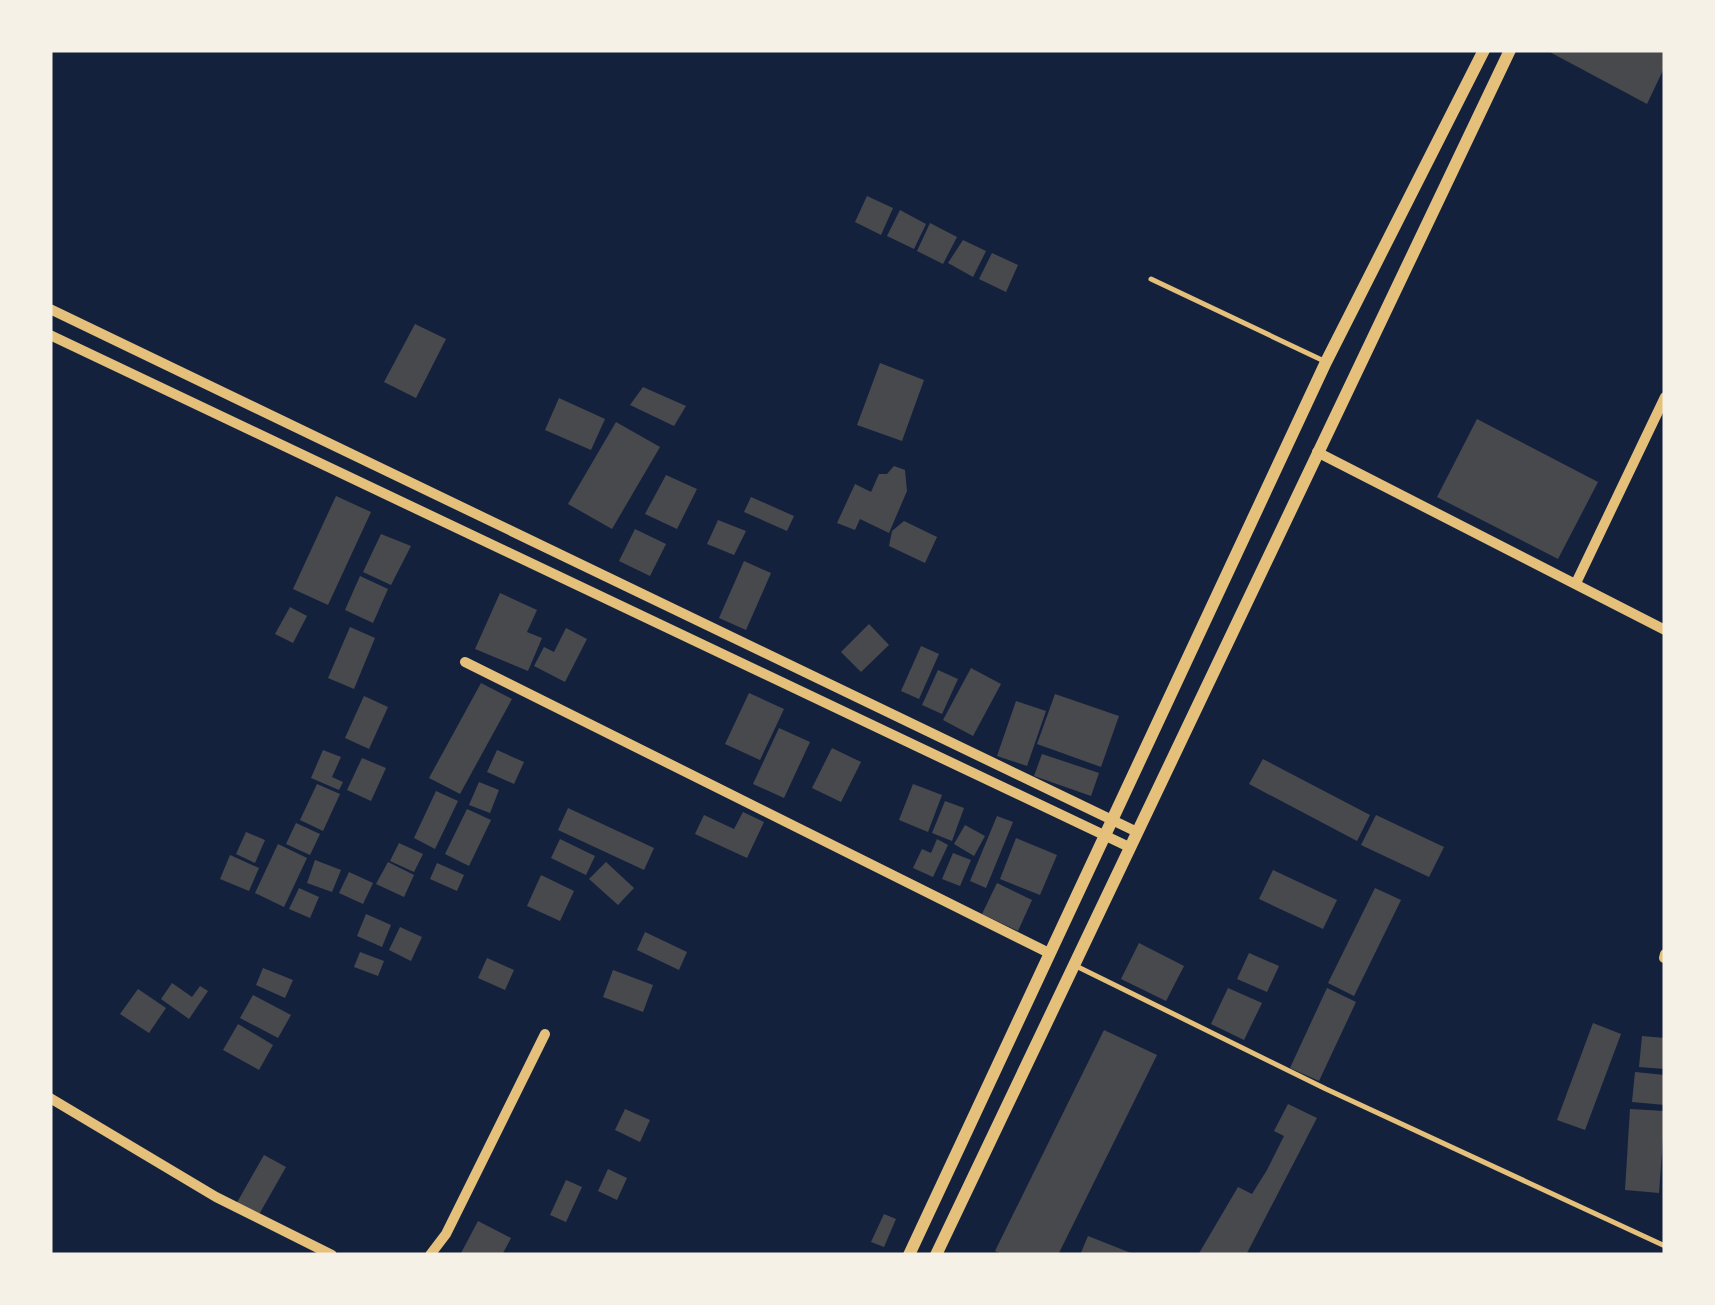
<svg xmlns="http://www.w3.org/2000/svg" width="1715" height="1305" viewBox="0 0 1715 1305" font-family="'Noto Sans',sans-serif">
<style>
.building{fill:#48494c}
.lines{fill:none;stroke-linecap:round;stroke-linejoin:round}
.service{stroke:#e5c07b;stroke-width:5}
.minor{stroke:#e5c07b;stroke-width:10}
.tertiary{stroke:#e5c07b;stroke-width:12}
</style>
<rect width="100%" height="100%" fill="#14213d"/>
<g class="building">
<polygon points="1546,50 1665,50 1665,66 1647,104"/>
<polygon points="867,196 893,208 881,235 855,222"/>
<polygon points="900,210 926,224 914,249 887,236"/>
<polygon points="930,223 957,237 943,264 917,251"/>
<polygon points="963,240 986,251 973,277 948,263"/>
<polygon points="992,253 1018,265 1006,292 979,279"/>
<polygon points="415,324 446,339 416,398 384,382"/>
<polygon points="880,363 924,380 902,441 857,425"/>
<polygon points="643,387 686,406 674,426 630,405"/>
<polygon points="559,398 605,419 591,450 545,430"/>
<polygon points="1477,419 1598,482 1558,559 1437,497"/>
<polygon points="616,422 660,447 612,529 568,504"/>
<polygon points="894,466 905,470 907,491 889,533 860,519 855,530 837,523 855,484 871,492 879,474 887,474"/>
<polygon points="666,475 697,489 677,529 645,514"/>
<polygon points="336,496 371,512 328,605 293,589"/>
<polygon points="751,497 794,516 787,531 744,512"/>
<polygon points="718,520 746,531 734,555 707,544"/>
<polygon points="904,521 937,537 925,563 889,546 892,531"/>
<polygon points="635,529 666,544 650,576 619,561"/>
<polygon points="381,534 411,546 391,585 363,572"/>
<polygon points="744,561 771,573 746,630 719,618"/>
<polygon points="360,576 388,589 373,623 345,610"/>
<polygon points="500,593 537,610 527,632 542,638 528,671 475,649"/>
<polygon points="290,607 307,616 293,643 275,634"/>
<polygon points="869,624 889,645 861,672 841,652"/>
<polygon points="350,627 375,638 354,689 328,678"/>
<polygon points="566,628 587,639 565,682 534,666 544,647 554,652"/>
<polygon points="921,646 939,654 919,699 901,691"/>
<polygon points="971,668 1001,684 973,736 943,720"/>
<polygon points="938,670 958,679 942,714 922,705"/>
<polygon points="481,683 512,699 460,794 429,778"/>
<polygon points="749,693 784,709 760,760 725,744"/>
<polygon points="1055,694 1119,716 1101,767 1037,744"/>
<polygon points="364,696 388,707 369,749 345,738"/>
<polygon points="1016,701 1046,711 1027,766 997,756"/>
<polygon points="779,728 810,742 784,798 753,784"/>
<polygon points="832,748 861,762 841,802 812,788"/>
<polygon points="323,750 341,757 332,777 343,782 339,790 311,778"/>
<polygon points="497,750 524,762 514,784 487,772"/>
<polygon points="1042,754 1099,773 1091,796 1034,776"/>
<polygon points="362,758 386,768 371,801 347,790"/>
<polygon points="1263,759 1370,815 1357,841 1249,784"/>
<polygon points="479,782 499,790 490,813 469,805"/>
<polygon points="317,784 340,794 323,831 300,820"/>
<polygon points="913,784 942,795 928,832 899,820"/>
<polygon points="436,791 458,801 435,849 414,838"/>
<polygon points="945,801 964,808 952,841 932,833"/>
<polygon points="568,808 654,848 644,870 558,830"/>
<polygon points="467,809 491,820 469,866 445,854"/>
<polygon points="743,812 764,822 747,858 695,834 704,815 734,829"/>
<polygon points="1376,815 1444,847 1429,877 1361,845"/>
<polygon points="997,816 1013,822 986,888 970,881"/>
<polygon points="296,823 320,834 310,855 286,844"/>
<polygon points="965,825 985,836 974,856 954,844"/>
<polygon points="246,832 265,840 255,863 236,854"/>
<polygon points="1016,838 1057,855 1040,895 1000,879"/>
<polygon points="560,839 595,856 586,875 551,858"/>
<polygon points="937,839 948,845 933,877 913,868 922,849 931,853"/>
<polygon points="399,843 423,854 414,872 390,861"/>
<polygon points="278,844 307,858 284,907 255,893"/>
<polygon points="953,853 971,860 960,886 942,879"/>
<polygon points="230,855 259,868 249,891 220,879"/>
<polygon points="315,860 341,870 332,892 307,883"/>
<polygon points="388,862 414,875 404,897 376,884"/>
<polygon points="606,862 634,888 618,905 589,879"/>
<polygon points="437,863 464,875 457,891 430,879"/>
<polygon points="1273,870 1337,900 1323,929 1259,899"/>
<polygon points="349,872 373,883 363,904 339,893"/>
<polygon points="541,875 574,891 560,921 527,906"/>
<polygon points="997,883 1032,900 1018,931 982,914"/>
<polygon points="299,888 319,897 310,918 289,909"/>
<polygon points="1375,888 1401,900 1354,996 1328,983"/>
<polygon points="366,914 391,925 382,947 357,936"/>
<polygon points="400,927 422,937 411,961 389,950"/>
<polygon points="645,932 687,952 679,970 637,950"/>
<polygon points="1139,943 1184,966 1166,1001 1121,979"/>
<polygon points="360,952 384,961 378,976 354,967"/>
<polygon points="1249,953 1279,966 1267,992 1237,979"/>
<polygon points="487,958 514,970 505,990 478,978"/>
<polygon points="263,968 293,980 285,998 256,985"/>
<polygon points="613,970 653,985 643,1012 603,997"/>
<polygon points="172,983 192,997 200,986 208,991 189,1019 161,999"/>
<polygon points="1228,988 1262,1003 1244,1040 1211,1024"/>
<polygon points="1327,988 1356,1002 1319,1081 1290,1068"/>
<polygon points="138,989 166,1008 149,1033 120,1014"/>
<polygon points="253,995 291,1015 278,1038 240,1018"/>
<polygon points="1593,1023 1621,1034 1585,1130 1557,1120"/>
<polygon points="238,1024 273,1045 259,1070 223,1050"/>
<polygon points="1104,1030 1157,1055 1058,1255 1004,1255 995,1251"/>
<polygon points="1642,1036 1665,1038 1665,1069 1639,1067"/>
<polygon points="1635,1072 1665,1075 1665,1105 1632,1102"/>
<polygon points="1288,1104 1317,1118 1246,1255 1198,1255 1238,1187 1252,1194 1267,1170 1284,1136 1274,1131"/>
<polygon points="625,1109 650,1120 640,1142 615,1130"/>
<polygon points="1630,1109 1665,1111 1659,1193 1625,1190"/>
<polygon points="264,1155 286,1167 257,1218 235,1206"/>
<polygon points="608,1169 627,1178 617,1200 598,1191"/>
<polygon points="566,1180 582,1187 566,1222 550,1215"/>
<polygon points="884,1214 896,1219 884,1247 871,1242"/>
<polygon points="478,1221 511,1238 502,1255 460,1255"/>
<polygon points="1088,1236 1136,1255 1080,1255"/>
</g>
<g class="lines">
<g class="service">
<polyline points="1151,279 1324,361"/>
<polyline points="1076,966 1326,1089 1665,1246"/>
</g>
<g class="minor">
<polyline points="50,309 1135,831"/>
<polyline points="50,335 1127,846"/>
<polyline points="1317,452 1665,630"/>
<polyline points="1576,583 1665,397"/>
<polyline points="465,662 1047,952"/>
<polyline points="1664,958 1665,954"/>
<polyline points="50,1098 216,1197 332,1255"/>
<polyline points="430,1255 446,1234 545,1034"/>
</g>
<g class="tertiary">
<polyline points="909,1255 1326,362 1484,50"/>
<polyline points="936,1255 1510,50"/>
</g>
</g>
<rect width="1715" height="1305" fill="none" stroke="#f6f1e7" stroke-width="105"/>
</svg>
